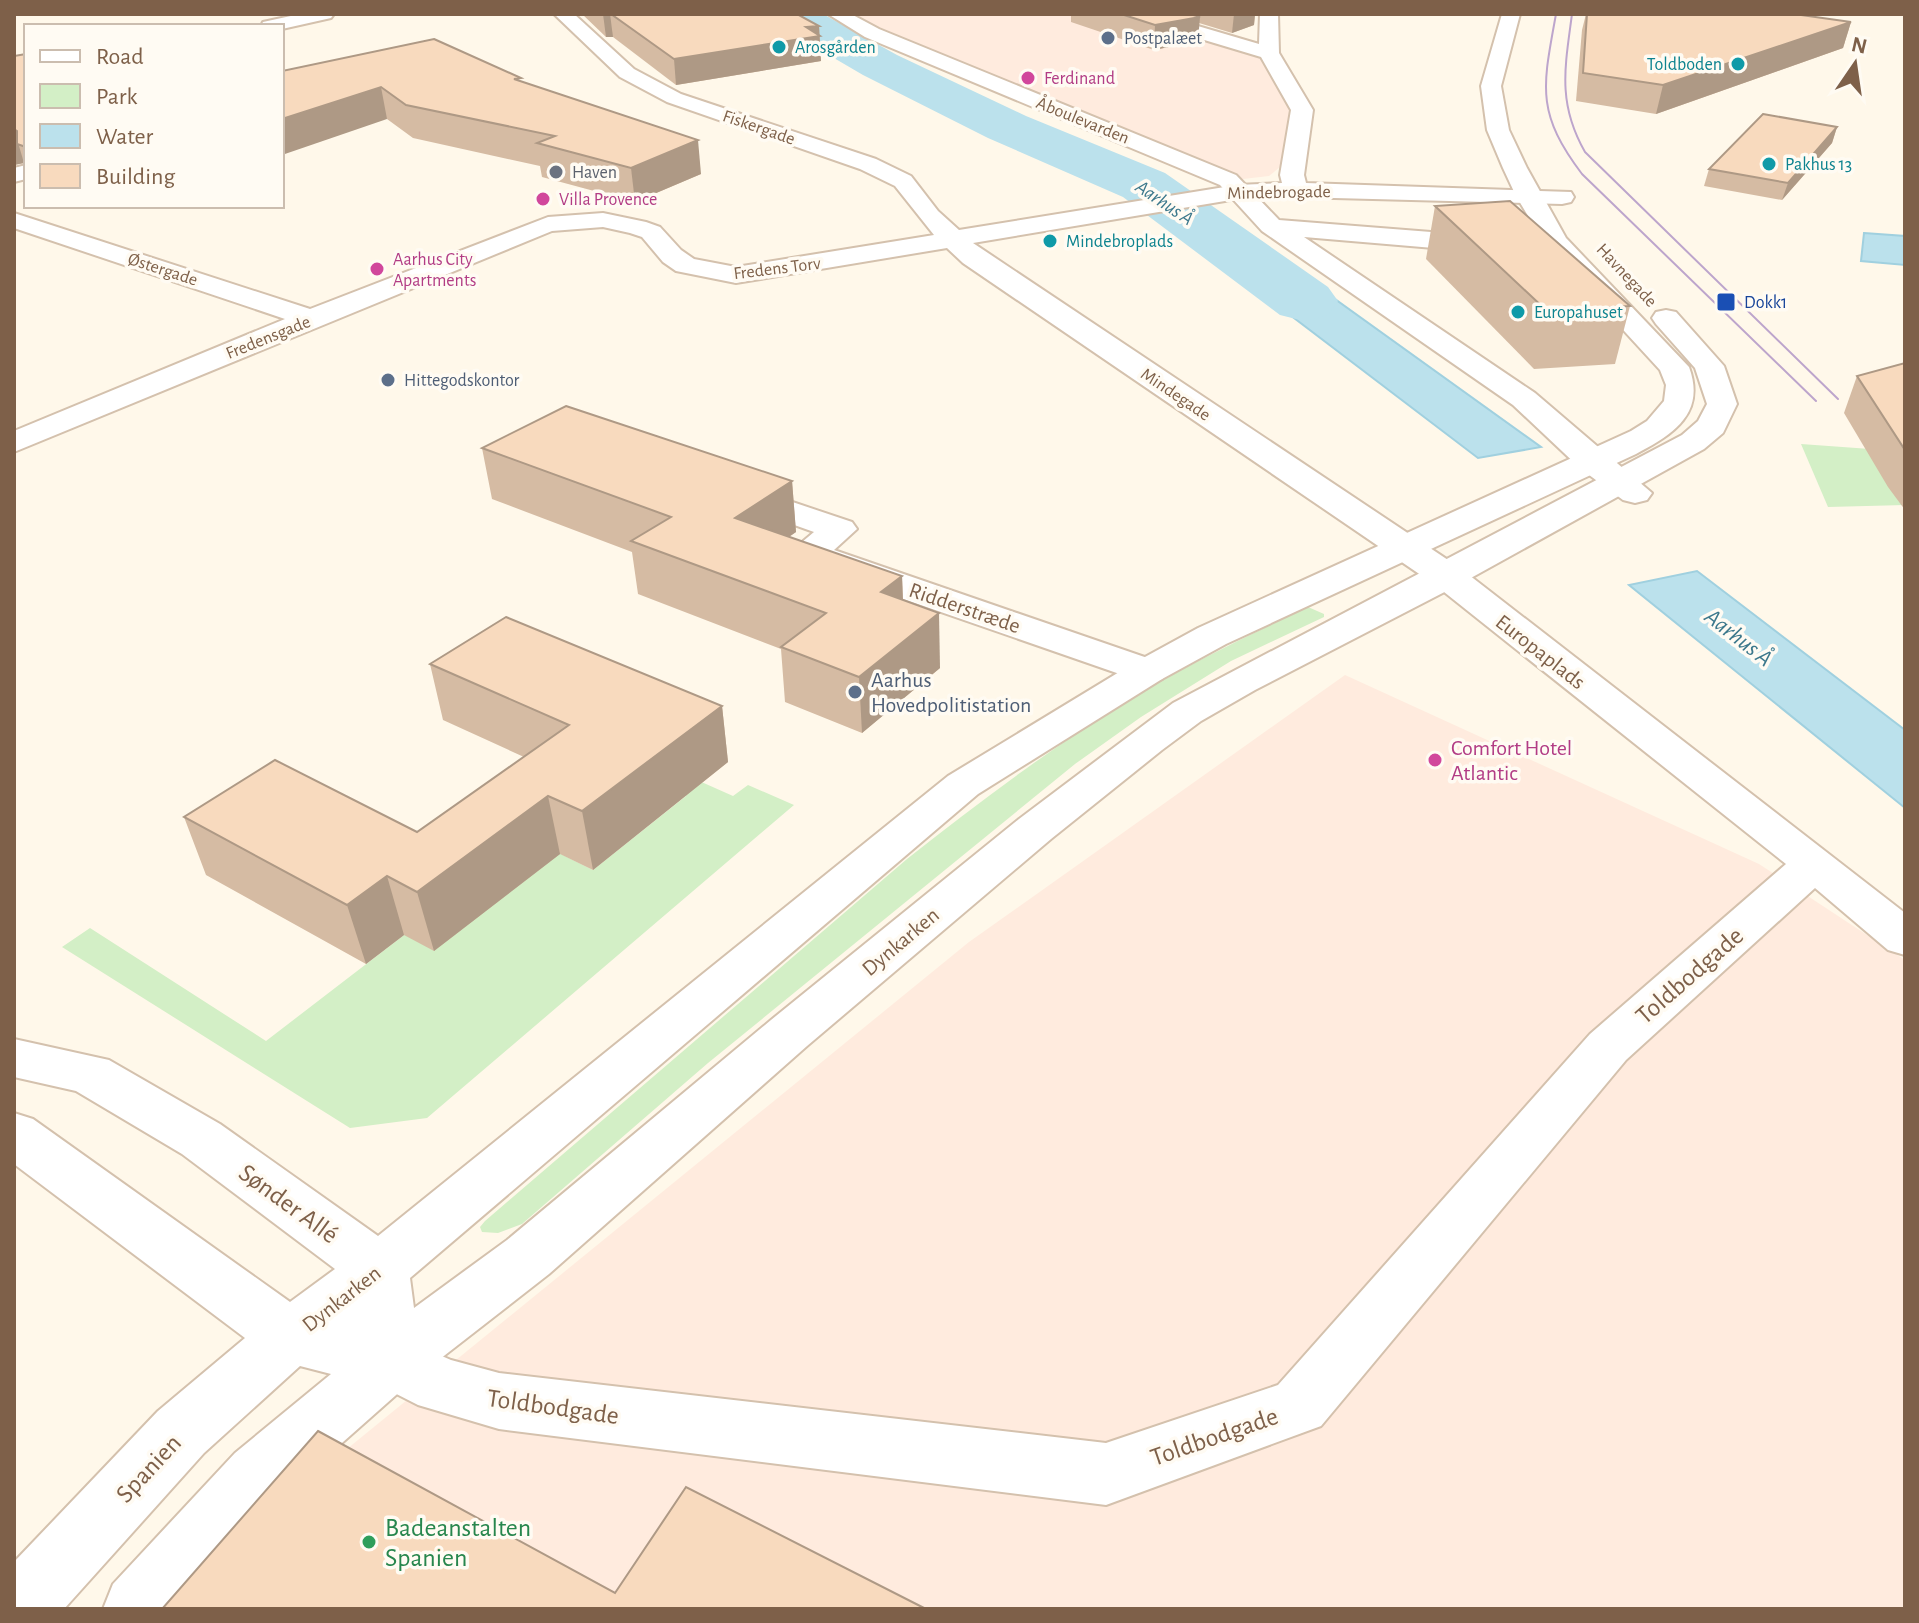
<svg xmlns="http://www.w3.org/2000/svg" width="1919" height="1623" viewBox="0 0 1919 1623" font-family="'Alegreya Sans',sans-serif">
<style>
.commercial{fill:#ffebde}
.green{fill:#d3efc6}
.water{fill:#bbe1ec;stroke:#a0d0df;stroke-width:2}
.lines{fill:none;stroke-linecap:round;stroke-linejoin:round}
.river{fill:#bbe1ec;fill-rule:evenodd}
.pedestrian-casing{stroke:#d4c1ad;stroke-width:4}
.minor-casing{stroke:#d4c1ad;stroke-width:4}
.tertiary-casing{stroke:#d4c1ad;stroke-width:4}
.pedestrian{fill:#fff;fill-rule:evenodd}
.minor{fill:#fff;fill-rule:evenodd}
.tertiary{fill:#fff;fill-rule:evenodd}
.tram{stroke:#bda5cc;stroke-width:2}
.wall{fill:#d5bba3}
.shaded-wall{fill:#ae9985}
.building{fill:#f8dabe;stroke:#ae9985;stroke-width:2}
.service-dot{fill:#5c6f8a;stroke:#fffbf3;stroke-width:3}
.culture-dot{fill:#0f9aa8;stroke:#fffbf3;stroke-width:3}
.hotel-dot{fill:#d1479c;stroke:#fffbf3;stroke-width:3}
.worship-dot{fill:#6b7280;stroke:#fffbf3;stroke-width:3}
.transit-dot{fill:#1a4fb4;stroke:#fffbf3;stroke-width:3}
.leisure-dot{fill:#2e9e5b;stroke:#fffbf3;stroke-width:3}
.labels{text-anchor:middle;stroke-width:7;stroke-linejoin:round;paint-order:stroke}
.far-service-label{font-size:18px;fill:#4e5e75;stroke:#fffbf3;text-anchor:start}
.far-culture-label{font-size:18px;fill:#0d838f;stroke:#fffbf3;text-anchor:start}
.far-hotel-label{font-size:18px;fill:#b23c85;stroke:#fffbf3;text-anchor:start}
.far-street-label{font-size:18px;fill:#7e6049;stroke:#fffbf3}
.far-worship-label{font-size:18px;fill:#5b616d;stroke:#fffbf3;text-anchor:start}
.far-transit-label{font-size:18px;fill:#164399;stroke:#fffbf3;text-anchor:start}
.far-water-label{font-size:20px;font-style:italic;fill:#3c788c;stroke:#fffbf3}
.street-label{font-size:22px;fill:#7e6049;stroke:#fffbf3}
.service-label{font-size:22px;fill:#4e5e75;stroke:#fffbf3;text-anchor:start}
.hotel-label{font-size:22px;fill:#b23c85;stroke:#fffbf3;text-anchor:start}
.water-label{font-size:24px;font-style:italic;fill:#3c788c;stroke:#fffbf3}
.near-street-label{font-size:26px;fill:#7e6049;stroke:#fffbf3}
.near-leisure-label{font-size:26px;fill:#27864d;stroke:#fffbf3;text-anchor:start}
</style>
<rect width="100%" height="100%" fill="#fff8ea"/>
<g class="commercial">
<polygon points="849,14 1134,14 1269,59 1298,108 1280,167 1269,176 1243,179 911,44"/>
<polygon points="1345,675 1759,864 1905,960 1905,1609 209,1609 331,1462 969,942"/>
</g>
<g class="green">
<polygon points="1801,444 1884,450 1905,505 1828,507"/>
<path d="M1308 607 1324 614V617L1231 661 1141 717 1075 764 708 1063 522 1224 498 1233 482 1232 480 1227 485 1221 907 859C980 801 1055 745 1135 696 1191 663 1249 635 1308 607Z"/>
<polygon points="688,776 733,796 748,785 794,805 427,1118 350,1128 62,947 90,928 266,1041 404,935 547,847 593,870 686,796"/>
</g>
<g class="water">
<polygon points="768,14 815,14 870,46 1000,111 1165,182 1121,190 920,97"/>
<polygon points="1211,210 1541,447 1478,458 1161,217"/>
<polygon points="1864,233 1905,236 1905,265 1861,261"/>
<polygon points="1697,571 1905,730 1905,808 1629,585"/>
</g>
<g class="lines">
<polygon class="river" points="768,14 823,14 897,55 1026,116 1165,173 1328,287 1338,301 1328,315 1304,321 1280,315 1123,197 988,138 863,75 774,23"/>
<defs>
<g id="pedestrian">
<polygon points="300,14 334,14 331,18 282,29 282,26 261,26 263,22"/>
<polygon points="828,14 851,14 879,29 1236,175 1279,220 1469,235 1489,231 1498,234 1502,239 1498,244 1469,251 1304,237 1535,393 1652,493 1647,500 1635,503 1623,500 1581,469 1513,405 1262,231 1220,185 865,37"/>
<polygon points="26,165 26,179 14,182 14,168"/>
</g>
<g id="minor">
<polygon points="554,14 574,14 634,69 681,94 876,159 911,176 938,211 959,230 1237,185 1282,183 1280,175 1291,110 1261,57 1131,18 1128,14 1157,14 1259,44 1260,14 1278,14 1279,53 1313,110 1304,175 1306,183 1571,192 1574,197 1571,202 1562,204 1296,197 1237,199 973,243 1460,568 1905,913 1905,955 1888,950 1815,888 1626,1060 1321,1426 1106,1505 499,1429 418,1405 369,1380 360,1361 369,1342 391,1334 451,1360 499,1373 1106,1443 1278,1385 1590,1034 1786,864 1434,584 963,263 947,248 736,283 676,271 663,262 642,237 630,233 603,227 552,231 14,452 14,431 285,319 14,228 14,213 310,309 548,217 603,213 646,222 660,227 681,250 694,259 736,267 934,235 895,186 860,169 667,102 620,77"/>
<polygon points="739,484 852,522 857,529 834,550 1162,663 1168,671 1162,679 1148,683 1134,679 794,561 789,553 814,532 727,501 722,494 727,487"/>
</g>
<path id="tertiary" d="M1502 14H1520L1501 86 1509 130 1527 168 1566 238 1689 367C1706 413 1674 434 1636 454L1226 644 1162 679 978 794 410 1278 414 1308 507 1240 771 1020 1019 819 1173 703 1682 435 1698 421 1707 404 1695 368 1656 324 1652 318 1656 312 1666 310 1676 312 1724 366 1737 404 1723 433 1704 449 1460 584 1255 690 1201 721 1162 750 1051 839 807 1046 549 1274 413 1380 281 1497 184 1609H103L113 1584 235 1453 331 1374 300 1366 204 1453 64 1609H14V1562L158 1411 245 1338 14 1164V1113L33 1119 290 1302 335 1269 182 1154 76 1091 14 1077V1039L109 1060 220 1124 378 1236 948 776 1134 663 1198 628 1631 431 1647 421 1664 401 1666 385 1660 370 1547 247 1516 196 1503 168 1487 130 1481 86Z"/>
</defs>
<use href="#pedestrian" class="pedestrian-casing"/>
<use href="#minor" class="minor-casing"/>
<use href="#tertiary" class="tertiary-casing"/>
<use href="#pedestrian" class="pedestrian"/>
<use href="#minor" class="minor"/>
<use href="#tertiary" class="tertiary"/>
<g class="tram">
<path d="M1556 14C1543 86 1535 112 1582 174L1816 401"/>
<path d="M1572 14C1565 67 1557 103 1585 152L1838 399"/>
</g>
</g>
<g class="wall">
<polygon points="582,14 797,14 819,26 821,61 676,85 613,37 606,37"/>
<polygon points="1071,14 1255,14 1254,25 1232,33 1199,23 1198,41 1154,50 1071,22"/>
<polygon points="1586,14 1794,14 1851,22 1843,48 1656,114 1576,101 1582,30"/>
<polygon points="26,54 26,169 24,163 14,165 14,56"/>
<polygon points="282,71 522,82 701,174 635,202 542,177 540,166 413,138 387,119"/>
<polygon points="1837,127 1832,143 1782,200 1704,186 1709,169"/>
<polygon points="1435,206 1630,306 1615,364 1534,369 1426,259"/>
<polygon points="1905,363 1905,510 1888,487 1844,413 1857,376"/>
<polygon points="482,448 792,481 796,532 789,537 902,576 903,600 940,668 862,733 785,702 781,649 638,594 632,552 492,499"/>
<polygon points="430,664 722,706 728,762 593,870 560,854 434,951 404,935 366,964 206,875 184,817 417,832 524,757 443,720"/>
</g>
<g class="shaded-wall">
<polygon points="603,14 610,14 613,37 606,37"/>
<polygon points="1234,14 1255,14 1254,25 1232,33"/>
<polygon points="1200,17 1198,41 1154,50 1155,25"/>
<polygon points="1851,22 1843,48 1656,114 1663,85"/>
<polygon points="819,26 821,61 676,85 674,59 806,27"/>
<polygon points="381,87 387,119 282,155 282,119"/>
<polygon points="1837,127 1832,143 1782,200 1788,183"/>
<polygon points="14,129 24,163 14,165"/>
<polygon points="698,140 701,174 635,202 631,168"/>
<polygon points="792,481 796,532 740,570 735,518"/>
<polygon points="902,576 904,630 881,592"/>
<polygon points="939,613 940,668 862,733 859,677"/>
<polygon points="722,706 728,762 593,870 582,811"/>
<polygon points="548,796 560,854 434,951 417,892"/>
<polygon points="387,876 404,935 366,964 347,905"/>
</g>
<g class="building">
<polygon points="611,14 797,14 819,26 806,27 820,36 674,59"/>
<polygon points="1121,14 1190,14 1200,17 1155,25"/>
<polygon points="1587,14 1794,14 1851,22 1663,85 1583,73"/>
<polygon points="434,39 521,78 514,79 698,140 631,168 537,143 555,136 406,105 381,87 282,119 282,71"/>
<polygon points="26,54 26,147 17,144 17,131 14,129 14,56"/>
<polygon points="1763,114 1837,127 1788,183 1709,169"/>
<polygon points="1510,201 1630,306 1547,311 1435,206"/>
<polygon points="1905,363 1905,450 1857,376"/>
<polygon points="566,406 792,481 735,518 902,576 881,592 939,613 859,677 781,647 826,613 631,541 671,517 482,448"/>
<polygon points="506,617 722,706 582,811 548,796 417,892 387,876 347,905 184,817 275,760 417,832 569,725 430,664"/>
<polygon points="318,1431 615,1593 686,1487 926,1609 162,1609"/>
</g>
<g class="service-dot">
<circle cx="1108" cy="38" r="8"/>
<circle cx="388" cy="380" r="8"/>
<circle cx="855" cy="692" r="8"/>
</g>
<g class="culture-dot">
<circle cx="779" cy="47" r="8"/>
<circle cx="1738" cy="64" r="8"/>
<circle cx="1769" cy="164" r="8"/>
<circle cx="1050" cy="241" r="8"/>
<circle cx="1518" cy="312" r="8"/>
</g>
<g class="hotel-dot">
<circle cx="1028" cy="78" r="8"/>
<circle cx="543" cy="199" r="8"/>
<circle cx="377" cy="269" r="8"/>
<circle cx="1435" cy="760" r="8"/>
</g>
<circle class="worship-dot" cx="556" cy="172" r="8"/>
<rect class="transit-dot" x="1716" y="292" width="20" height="20" rx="4"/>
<circle class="leisure-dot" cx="369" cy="1542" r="8"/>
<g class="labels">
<g class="far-service-label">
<text x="1124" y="44">Postpalæet</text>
<text x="404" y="386">Hittegodskontor</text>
</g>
<g class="far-culture-label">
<text x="795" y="53">Arosgården</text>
<text x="1722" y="70" text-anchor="end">Toldboden</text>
<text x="1785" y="170">Pakhus 13</text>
<text x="1066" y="247">Mindebroplads</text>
<text x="1534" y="318">Europahuset</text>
</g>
<g class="far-hotel-label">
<text x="1044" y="84">Ferdinand</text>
<text x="559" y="205">Villa Provence</text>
<text x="393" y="265">Aarhus City<tspan x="393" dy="21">Apartments</tspan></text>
</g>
<g class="far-street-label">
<text transform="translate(1083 120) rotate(22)" y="6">Åboulevarden</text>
<text transform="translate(759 127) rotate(19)" y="6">Fiskergade</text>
<text transform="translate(1279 192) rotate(-1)" y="6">Mindebrogade</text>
<text transform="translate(777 268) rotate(-7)" y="6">Fredens Torv</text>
<text transform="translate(163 269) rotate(18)" y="6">Østergade</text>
<text transform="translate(1627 275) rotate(47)" y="6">Havnegade</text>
<text transform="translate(268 337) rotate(-22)" y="6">Fredensgade</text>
<text transform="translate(1176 394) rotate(34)" y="6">Mindegade</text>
</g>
<g class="far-worship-label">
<text x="572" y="178">Haven</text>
</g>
<g class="far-transit-label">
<text x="1744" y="308">Dokk1</text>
</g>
<g class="far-water-label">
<text transform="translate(1165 202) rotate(34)" y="7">Aarhus Å</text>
</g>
<g class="street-label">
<text transform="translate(965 607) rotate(19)" y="8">Ridderstræde</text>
<text transform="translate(1541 651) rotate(38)" y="8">Europaplads</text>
<text transform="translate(900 941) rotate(-40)" y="8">Dynkarken</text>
<text transform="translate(341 1298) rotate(-38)" y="8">Dynkarken</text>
</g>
<g class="service-label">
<text x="871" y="687">Aarhus<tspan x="871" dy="25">Hovedpolitistation</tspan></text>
</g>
<g class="hotel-label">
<text x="1451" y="755">Comfort Hotel<tspan x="1451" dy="25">Atlantic</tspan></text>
</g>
<g class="water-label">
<text transform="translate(1739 637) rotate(38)" y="8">Aarhus Å</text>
</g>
<g class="near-street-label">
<text transform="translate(1689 975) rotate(-41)" y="9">Toldbodgade</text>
<text transform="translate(289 1203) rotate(36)" y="9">Sønder Allé</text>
<text transform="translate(553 1406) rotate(8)" y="9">Toldbodgade</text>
<text transform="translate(1214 1436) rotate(-19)" y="9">Toldbodgade</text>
<text transform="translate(148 1468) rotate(-47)" y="9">Spanien</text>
</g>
<g class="near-leisure-label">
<text x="385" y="1536">Badeanstalten<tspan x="385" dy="30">Spanien</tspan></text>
</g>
</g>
<rect width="1919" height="1623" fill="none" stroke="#7e6049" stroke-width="32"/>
<rect x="24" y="24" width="260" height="184" fill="#fffbf3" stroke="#cbbdaf" stroke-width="2"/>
<rect x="40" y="50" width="40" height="12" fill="#ffffff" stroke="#cbbdaf" stroke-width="2"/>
<text x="96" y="64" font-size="24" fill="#7e6049">Road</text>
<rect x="40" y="84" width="40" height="24" fill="#d3efc6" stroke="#cbbdaf" stroke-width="2"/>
<text x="96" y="104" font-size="24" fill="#7e6049">Park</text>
<rect x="40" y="124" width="40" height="24" fill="#bbe1ec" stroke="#cbbdaf" stroke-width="2"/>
<text x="96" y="144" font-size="24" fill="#7e6049">Water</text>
<rect x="40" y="164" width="40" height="24" fill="#f8dabe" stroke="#cbbdaf" stroke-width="2"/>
<text x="96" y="184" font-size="24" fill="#7e6049">Building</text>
<g transform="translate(1855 64) rotate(13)" stroke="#fffbf3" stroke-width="6" paint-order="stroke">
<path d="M0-6L14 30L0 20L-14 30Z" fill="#7e6049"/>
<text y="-12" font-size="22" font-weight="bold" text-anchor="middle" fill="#7e6049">N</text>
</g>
</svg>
